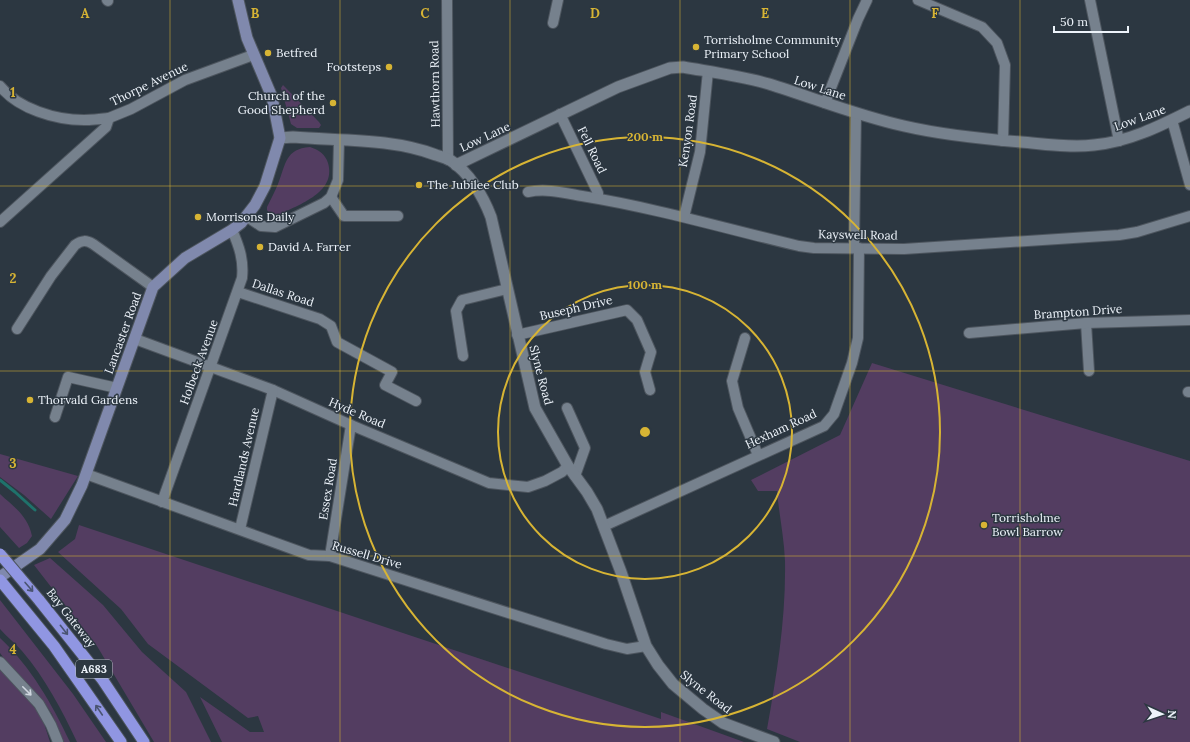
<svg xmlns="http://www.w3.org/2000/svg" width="1190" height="742" viewBox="0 0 1190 742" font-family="Lora,serif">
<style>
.green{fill:#533d61}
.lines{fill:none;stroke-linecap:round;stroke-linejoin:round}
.stream{stroke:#1f726b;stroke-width:3}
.minor-casing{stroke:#4d555e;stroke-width:12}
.tertiary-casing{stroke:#4d555e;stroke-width:13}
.secondary-casing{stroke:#4d555e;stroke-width:13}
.trunk-casing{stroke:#4d555e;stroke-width:13}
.minor{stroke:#76818d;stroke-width:10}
.tertiary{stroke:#76818d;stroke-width:11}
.secondary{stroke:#8089ad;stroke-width:11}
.trunk{stroke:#9096e2;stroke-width:11}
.trunk-bridge-casing{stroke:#4d555e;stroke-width:13;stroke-linecap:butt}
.trunk-bridge{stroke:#9096e2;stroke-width:11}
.oneway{stroke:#4a5471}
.oneway2{stroke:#cfd6df}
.grid{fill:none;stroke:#d7b434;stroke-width:1;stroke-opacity:0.55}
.ring{fill:none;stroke:#d7b434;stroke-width:2}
.poi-dot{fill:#d7b434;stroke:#2c3741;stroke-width:1.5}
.labels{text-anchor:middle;stroke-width:3;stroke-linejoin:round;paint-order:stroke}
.shield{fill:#2c3741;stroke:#b3bbc2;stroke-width:1}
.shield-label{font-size:11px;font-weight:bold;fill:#edf3fa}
.poi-label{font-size:12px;fill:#edf3fa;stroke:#2c3741;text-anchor:start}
.street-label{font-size:12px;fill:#edf3fa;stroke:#2c3741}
.grid-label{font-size:13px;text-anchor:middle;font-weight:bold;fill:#d7b434;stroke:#2c3741;stroke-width:3;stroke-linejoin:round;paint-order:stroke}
.centre{fill:#d7b434;stroke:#2c3741;stroke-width:2}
.ring-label{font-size:12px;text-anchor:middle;font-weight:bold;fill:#d7b434;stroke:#2c3741;stroke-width:3;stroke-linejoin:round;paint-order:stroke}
</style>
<rect width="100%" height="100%" fill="#2c3741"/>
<g class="green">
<polygon points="283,85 319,122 321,125 319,128 297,128 291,124 281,88"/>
<path d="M310 147C319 150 325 154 328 163 337 194 296 205 275 217H272L267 210V207C271 199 275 191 278 184 286 164 285 149 310 147Z"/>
<path d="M872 363 1190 461V742H800L767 729C777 673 786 618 785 561 784 537 779 514 777 491H758L751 480 840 435Z"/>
<polygon points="0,454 78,476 51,519 24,495 0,477"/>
<path d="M0 494C14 507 28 516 32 536L27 543 19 548 0 527Z"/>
<polygon points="79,525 661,719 661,712 744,742 222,742 200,697 250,732 264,732 258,716 248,718 148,644 121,609 58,552 75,539"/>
<polygon points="50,558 103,605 142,652 186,692 211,742 154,742 97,646 34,565"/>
<path d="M0 600 73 694 106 742H77C62 710 45 678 22 651 15 643 7 637 0 629Z"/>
<path d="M0 638C31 667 52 704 70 742H64L52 714 42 699 13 670 0 653Z"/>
<polygon points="0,669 41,714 50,742 0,742"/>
</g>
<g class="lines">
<polyline class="stream" points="0,480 15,492 35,510"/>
<defs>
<g id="minor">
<polyline points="107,0 108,1"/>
<polyline points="447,0 448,160"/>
<polyline points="918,0 982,27 997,43 1005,65 1003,141"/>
<polyline points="1090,0 1119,141"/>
<polyline points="553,23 558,0"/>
<path d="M0 86C18 109 56 120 84 120 93 120 101 119 109 118"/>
<polyline points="825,103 858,19 867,0"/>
<polyline points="560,114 598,193 598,198"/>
<polyline points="1172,120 1190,185"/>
<path d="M528 192C546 188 565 193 582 196 656 208 727 229 799 246L814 248 904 249 1119 235 1137 232 1190 216"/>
<polyline points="331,197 344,216 398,216"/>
<polyline points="246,216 261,226 275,227 324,203 331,197 338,180 339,140"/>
<polyline points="684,217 700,152 708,71"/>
<polyline points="0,222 106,127 109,118 131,109 185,80 253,55"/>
<polyline points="854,248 856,113"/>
<polyline points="238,292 320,319 331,326 337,342 392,372 385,385 416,401"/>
<polyline points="1086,323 1089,371"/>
<path d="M17 329 51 276 75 245C82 240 86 240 93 244L153 287"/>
<polyline points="969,333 1086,323 1190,320"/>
<polyline points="517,335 627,310 637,320 651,352 645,372 650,390"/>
<polyline points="745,338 732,381 738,408 758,455"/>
<polyline points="135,339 273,390 351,425 489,483 528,487 545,481 562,472 568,466"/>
<polyline points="463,356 456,311 462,300 507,289"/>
<polyline points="1188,392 1190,392"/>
<polyline points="567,408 585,448 575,476"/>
<polyline points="55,417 68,377 117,388"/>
<polyline points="86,474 309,555 330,556 606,644 627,649 646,646"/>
<path d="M162 502 242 278C244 260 239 246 232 230"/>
<polyline points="604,526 824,426 834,414 852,363 858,338 859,248"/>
<polyline points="240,529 273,390"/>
<polyline points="330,556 351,425"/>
<polyline points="0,662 39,704 51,725 58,742"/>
</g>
<g id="tertiary">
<path d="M280 138 293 137C339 141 392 138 436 155 440 156 445 158 450 160 469 172 483 196 491 217L535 408 568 466 587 492 597 509 621 572 646 646 658 665 673 684 703 709 723 723 774 742"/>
<path d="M456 165 618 87 670 68 683 67C711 72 741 76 769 84 814 98 858 116 904 126 943 135 982 139 1021 142 1045 144 1070 148 1094 145 1128 142 1160 126 1190 111"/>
</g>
<polyline id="secondary" points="0,577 40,549 65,520 82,485 153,287 185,258 232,230 241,223 255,205 265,186 280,138 272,97 247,38 238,0"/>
<g id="trunk">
<polyline points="0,580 54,646 121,742"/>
<polyline points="39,600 102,679 144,742"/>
</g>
</defs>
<use href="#minor" class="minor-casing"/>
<use href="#tertiary" class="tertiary-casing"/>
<use href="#secondary" class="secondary-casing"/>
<use href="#trunk" class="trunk-casing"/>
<use href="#minor" class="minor"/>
<use href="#tertiary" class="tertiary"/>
<use href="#secondary" class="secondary"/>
<use href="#trunk" class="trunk"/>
<defs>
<polyline id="trunk-bridge" points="0,554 39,600"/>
</defs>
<use href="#trunk-bridge" class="trunk-bridge-casing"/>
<use href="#trunk-bridge" class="trunk-bridge"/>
</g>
<defs><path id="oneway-shaft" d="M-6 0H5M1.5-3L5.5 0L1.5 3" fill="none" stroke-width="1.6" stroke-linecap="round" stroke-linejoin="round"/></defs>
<g class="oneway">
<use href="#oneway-shaft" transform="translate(29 587) rotate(49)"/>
<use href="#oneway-shaft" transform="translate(64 630) rotate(52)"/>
<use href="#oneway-shaft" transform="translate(99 710) rotate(-124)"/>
</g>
<use class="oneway2" href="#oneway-shaft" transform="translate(27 691) rotate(45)"/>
<path class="grid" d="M170 0V742M340 0V742M510 0V742M680 0V742M850 0V742M1020 0V742M0 186H1190M0 371H1190M0 556H1190"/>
<g class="ring">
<circle cx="645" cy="432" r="147"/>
<circle cx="645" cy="432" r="295"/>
</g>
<g class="poi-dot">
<circle cx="696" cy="47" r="4"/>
<circle cx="268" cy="53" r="4"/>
<circle cx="389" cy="67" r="4"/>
<circle cx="333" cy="103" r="4"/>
<circle cx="419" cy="185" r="4"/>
<circle cx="198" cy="217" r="4"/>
<circle cx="260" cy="247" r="4"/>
<circle cx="30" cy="400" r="4"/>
<circle cx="984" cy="525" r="4"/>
</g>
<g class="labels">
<rect class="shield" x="76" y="660" width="36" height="18" rx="3"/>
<g class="shield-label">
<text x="94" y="673">A683</text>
</g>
<g class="poi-label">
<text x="704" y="44">Torrisholme Community<tspan x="704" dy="14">Primary School</tspan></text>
<text x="276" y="57">Betfred</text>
<text x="381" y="71" text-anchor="end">Footsteps</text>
<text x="325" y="100" text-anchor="end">Church of the<tspan x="325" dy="14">Good Shepherd</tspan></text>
<text x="427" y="189">The Jubilee Club</text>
<text x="206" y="221">Morrisons Daily</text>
<text x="268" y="251">David A. Farrer</text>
<text x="38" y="404">Thorvald Gardens</text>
<text x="992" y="522">Torrisholme<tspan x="992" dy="14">Bowl Barrow</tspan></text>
</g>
<g class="street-label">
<text transform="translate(149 84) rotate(-26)" y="4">Thorpe Avenue</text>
<text transform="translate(435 84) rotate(-91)" y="4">Hawthorn Road</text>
<text transform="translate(820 88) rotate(18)" y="4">Low Lane</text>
<text transform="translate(1140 118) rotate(-20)" y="4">Low Lane</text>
<text transform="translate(688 131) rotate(-82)" y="4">Kenyon Road</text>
<text transform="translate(485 137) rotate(-25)" y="4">Low Lane</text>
<text transform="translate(592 150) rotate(64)" y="4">Fell Road</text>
<text transform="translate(858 235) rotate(1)" y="4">Kayswell Road</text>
<text transform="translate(283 293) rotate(18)" y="4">Dallas Road</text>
<text transform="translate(576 308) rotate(-13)" y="4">Buseph Drive</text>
<text transform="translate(1078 312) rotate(-4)" y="4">Brampton Drive</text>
<text transform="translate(123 333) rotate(-70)" y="4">Lancaster Road</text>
<text transform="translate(199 362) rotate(-70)" y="4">Holbeck Avenue</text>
<text transform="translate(541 375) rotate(75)" y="4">Slyne Road</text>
<text transform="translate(357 413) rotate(23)" y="4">Hyde Road</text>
<text transform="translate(781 429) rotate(-25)" y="4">Hexham Road</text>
<text transform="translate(244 457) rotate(-77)" y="4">Hardlands Avenue</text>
<text transform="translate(328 489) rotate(-81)" y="4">Essex Road</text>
<text transform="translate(367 555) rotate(16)" y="4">Russell Drive</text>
<text transform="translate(71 618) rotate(52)" y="4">Bay Gateway</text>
<text transform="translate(706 692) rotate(38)" y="4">Slyne Road</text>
</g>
</g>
<g class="grid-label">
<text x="85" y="18">A</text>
<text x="255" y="18">B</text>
<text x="425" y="18">C</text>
<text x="595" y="18">D</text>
<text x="765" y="18">E</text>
<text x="935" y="18">F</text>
<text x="13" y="97">1</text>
<text x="13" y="283">2</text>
<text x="13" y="468">3</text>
<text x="13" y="654">4</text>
</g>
<circle cx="645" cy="432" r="6" class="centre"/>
<g class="ring-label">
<text x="645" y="141">200 m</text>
<text x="645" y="289">100 m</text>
</g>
<g transform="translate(1162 714) rotate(93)" stroke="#2c3741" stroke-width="3" paint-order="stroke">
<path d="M0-3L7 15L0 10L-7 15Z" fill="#edf3fa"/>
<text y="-6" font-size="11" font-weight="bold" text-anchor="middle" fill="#edf3fa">N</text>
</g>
<path d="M1054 26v6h74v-6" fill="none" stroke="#edf3fa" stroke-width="2"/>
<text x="1060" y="26" font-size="12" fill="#edf3fa" stroke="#2c3741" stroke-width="3" paint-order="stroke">50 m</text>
</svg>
